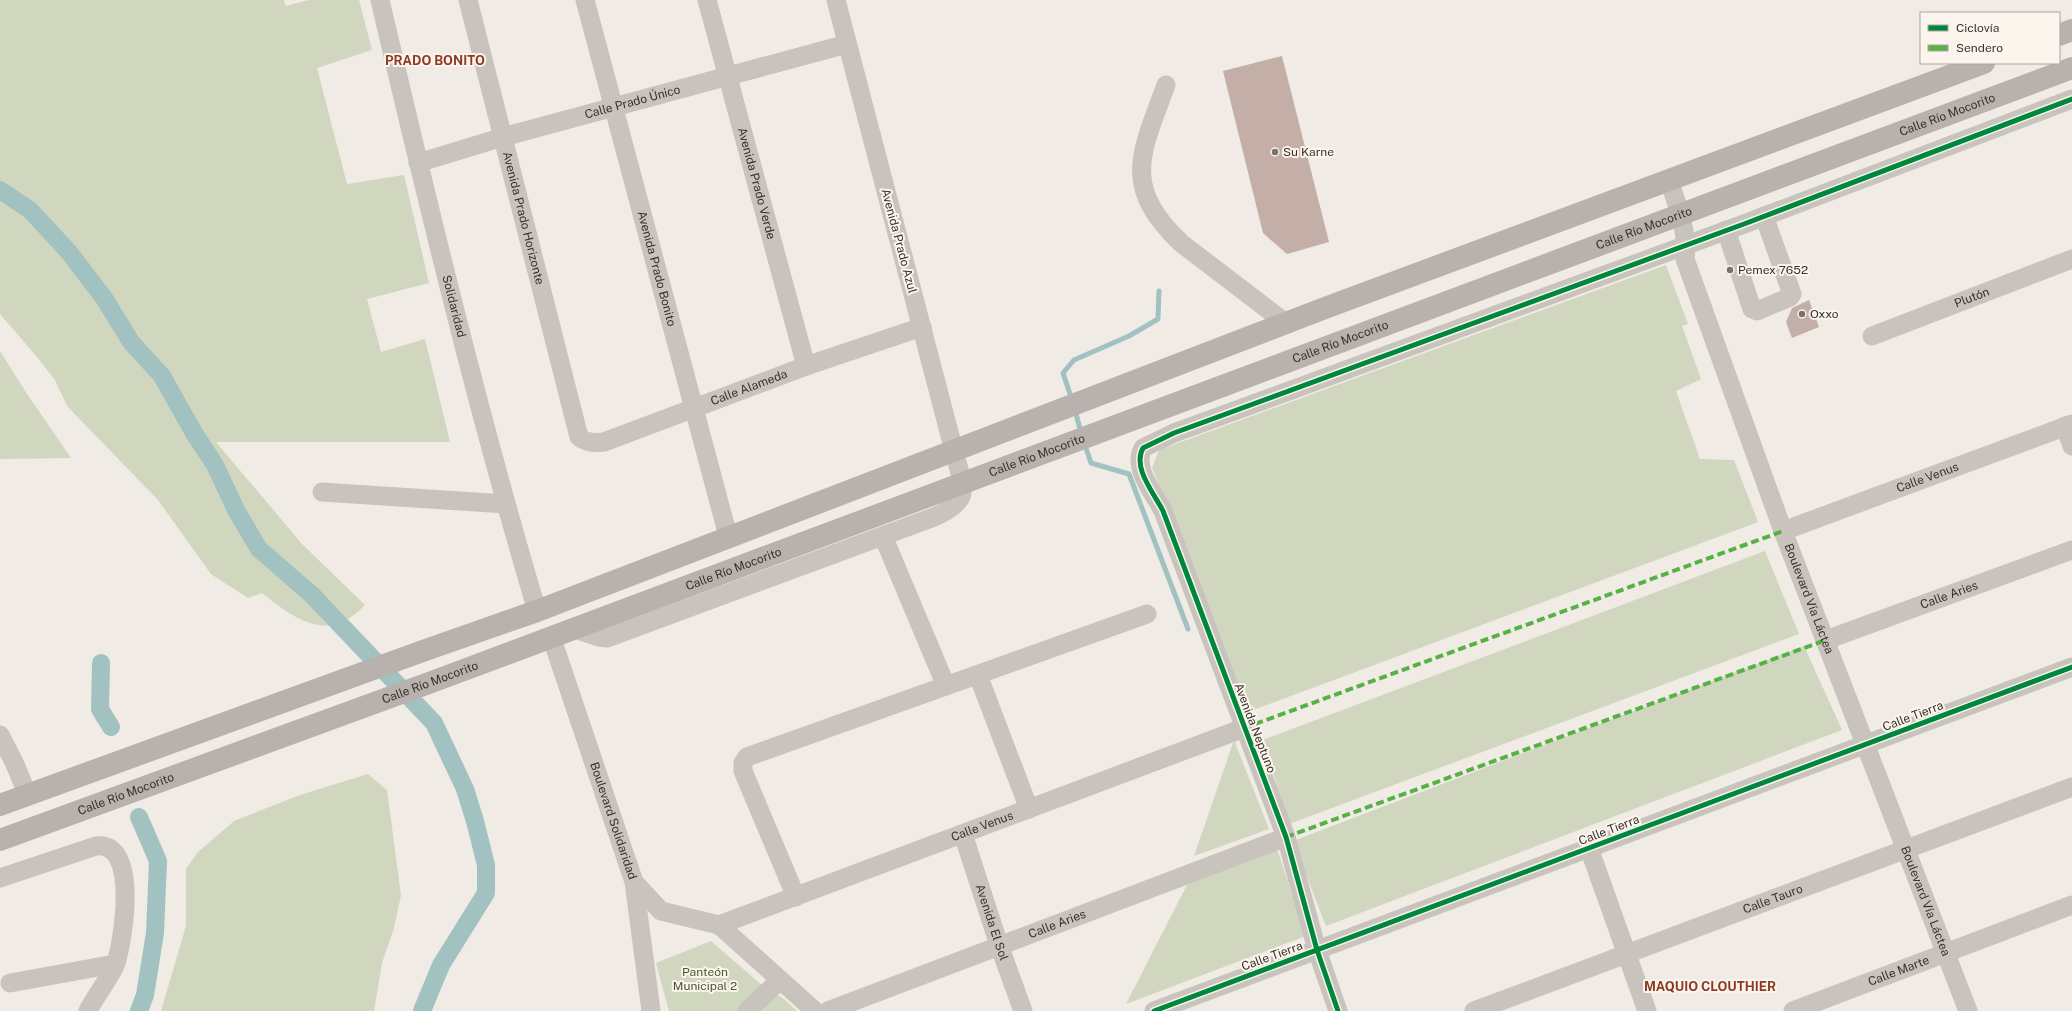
<svg xmlns="http://www.w3.org/2000/svg" width="2072" height="1011" viewBox="0 0 2072 1011" font-family="'Public Sans',sans-serif">
<style>
.green{fill:#d1d6bf}
.lines{fill:none;stroke-linecap:round;stroke-linejoin:round}
.stream{stroke:#a1c2c1;stroke-width:5}
.canal{stroke:#a1c2c1;stroke-width:18}
.building{fill:#c3afa7}
.minor{stroke:#c9c3be;stroke-width:19}
.major{stroke:#b8b1ad;stroke-width:22}
.quiet{stroke:#57b246;stroke-width:4;stroke-dasharray:8 4;stroke-linecap:butt}
.cycleway-casing{stroke:#fbf5ee;stroke-width:8}
.cycleway{stroke:#00873e;stroke-width:5}
.poi-dot{fill:#7a716c;stroke:#fbf5ee;stroke-width:1.5}
.labels{text-anchor:middle;stroke-width:4;stroke-linejoin:round;paint-order:stroke}
.street-label{font-size:12px;fill:#3b302b;stroke:#fbf5ee}
.poi-label{font-size:12px;fill:#3b302b;stroke:#fbf5ee;text-anchor:start}
.park-label{font-size:12px;fill:#4a5a2e;stroke:#fbf5ee}
.neighbourhood-label{font-size:13px;font-weight:bold;fill:#8c3b22;stroke:#fbf5ee}
</style>
<rect width="100%" height="100%" fill="#f0ebe5"/>
<g class="green">
<path d="M0 0H284L286 6 309 0H359L372 50 317 68 347 184 404 175 429 283 367 299 381 352 425 339 450 442H216L302 544 365 605C328 644 296 620 262 593L248 598 211 574 158 500 67 406 55 380 37 357 0 314Z"/>
<polygon points="1666,265 1688,324 1682,326 1701,379 1676,391 1700,459 1734,460 1758,522 1248,712 1152,468 1159,450"/>
<polygon points="0,351 27,394 71,458 0,459"/>
<polygon points="1765,551 1799,634 1289,824 1263,740"/>
<polygon points="1804,646 1842,730 1326,926 1293,841"/>
<polygon points="1234,740 1269,829 1194,856"/>
<polygon points="368,774 387,790 401,895 394,928 382,963 374,1011 161,1011 186,926 186,869 197,853 234,821 300,795"/>
<polygon points="1276,846 1306,936 1126,1004 1190,879"/>
<polygon points="711,941 763,986 784,999 797,1011 669,1011 656,963"/>
</g>
<g class="lines">
<g class="stream">
<polyline points="1072,400 1063,373 1074,360 1129,336 1158,319 1159,291"/>
<polyline points="1075,410 1081,433"/>
<polyline points="1084,442 1091,463 1129,474 1188,629"/>
</g>
<g class="canal">
<polyline points="0,190 30,210 68,251 104,298 131,342 162,376 194,433 215,465 237,512 259,549 312,595 434,723 465,789 475,821 486,865 486,893 441,965 422,1011"/>
<polyline points="101,663 100,709 111,727"/>
<polyline points="139,817 158,861 155,933 145,995 139,1011"/>
</g>
</g>
<g class="building">
<polygon points="1282,56 1329,242 1287,254 1263,233 1223,71"/>
<polygon points="1809,300 1819,327 1792,338 1786,322 1792,308"/>
</g>
<g class="lines">
<g class="minor">
<path id="s1" d="M380 0C428 205 477 409 537 611"/>
<path id="s2" d="M468 0 579 437C587 443 594 443 604 442L806 366 922 327"/>
<path id="s3" d="M585 0 728 536"/>
<path id="s4" d="M707 0 806 366"/>
<path d="M1166 85C1141 153 1121 186 1181 243L1287 324"/>
<path id="s5" d="M418 163 503 137 847 44"/>
<path id="s6" d="M1669 181C1678 206 1688 232 1685 259L1783 531 1968 1011"/>
<polyline points="1726,230 1752,309 1757,311 1790,297 1792,294 1764,216"/>
<path id="s7" d="M1872 336 2072 259"/>
<polyline points="2065,426 2072,446"/>
<polyline points="322,492 506,504"/>
<path id="s8" d="M1783 531 2072 424"/>
<polyline points="883,536 946,686"/>
<path d="M572 628 599 637 607 638 934 517C974 500 963 487 954 451L836 0"/>
<path id="s9" d="M551 636 634 882 651 1011"/>
<path id="s10" d="M1826 640 2072 550"/>
<polyline points="978,675 1029,809"/>
<polyline points="0,735 14,762 28,796"/>
<path id="s11" d="M963 834 999 945 1023 1011"/>
<polyline points="1589,848 1647,1011"/>
<path d="M0 878 96 846C140 841 123 940 116 963 111 977 95 996 88 1011"/>
<polyline points="634,882 661,911 719,925 815,1011"/>
<polyline points="796,897 743,771 743,763 747,757 1147,614"/>
<path id="s12" d="M719 925 1244 728"/>
<polyline points="10,983 115,964"/>
<polyline points="747,1011 780,980"/>
<path id="s13" d="M828 1011 1286 837"/>
<polyline points="1154,1011 2072,667"/>
<path d="M1338 1011 1317 950 1286 837 1163 511C1154 493 1132 468 1143 448L1174 433 1744 224 2072 99"/>
<path id="s14" d="M1474 1011 2072 787"/>
<path id="s15" d="M1793 1011 2072 905"/>
</g>
<g class="major">
<polyline points="2059,35 2072,30"/>
<polyline points="0,805 420,652 537,611 1325,308 1984,63"/>
<path id="s16" d="M0 840 429 683 2072 68"/>
</g>
<g class="quiet">
<polyline points="1244,728 1783,531"/>
<polyline points="1286,837 1826,640"/>
</g>
<defs>
<g id="cycleway">
<polyline points="1154,1011 2072,667"/>
<path d="M1338 1011 1317 950 1286 837 1163 511C1154 493 1132 468 1143 448L1174 433 1744 224 2072 99"/>
</g>
</defs>
<use href="#cycleway" class="cycleway-casing"/>
<use href="#cycleway" class="cycleway"/>
</g>
<g class="poi-dot">
<circle cx="1275" cy="152" r="4"/>
<circle cx="1730" cy="270" r="4"/>
<circle cx="1802" cy="314" r="4"/>
</g>
<g class="labels">
<g class="street-label">
<text dy="4" stroke="none"><textPath href="#s5" startOffset="223">Calle Prado Único</textPath></text>
<text dy="4" stroke="none"><textPath href="#s16" startOffset="2078">Calle Río Mocorito</textPath></text>
<text dy="4" stroke="none"><textPath href="#s4" startOffset="190">Avenida Prado Verde</textPath></text>
<text dy="4" stroke="none"><textPath href="#s2" startOffset="225">Avenida Prado Horizonte</textPath></text>
<text dy="4" stroke="none"><textPath href="#s16" startOffset="1754">Calle Río Mocorito</textPath></text>
<text transform="translate(899 241) rotate(75)" y="4">Avenida Prado Azul</text>
<text dy="4" stroke="none"><textPath href="#s3" startOffset="278">Avenida Prado Bonito</textPath></text>
<text dy="4" stroke="none"><textPath href="#s7" startOffset="107">Plutón</textPath></text>
<text dy="4" stroke="none"><textPath href="#s1" startOffset="315">Solidaridad</textPath></text>
<text dy="4" stroke="none"><textPath href="#s16" startOffset="1430">Calle Río Mocorito</textPath></text>
<text dy="4" stroke="none"><textPath href="#s2" startOffset="632">Calle Alameda</textPath></text>
<text dy="4" stroke="none"><textPath href="#s16" startOffset="1106">Calle Río Mocorito</textPath></text>
<text dy="4" stroke="none"><textPath href="#s8" startOffset="154">Calle Venus</textPath></text>
<text dy="4" stroke="none"><textPath href="#s16" startOffset="782">Calle Río Mocorito</textPath></text>
<text dy="4" stroke="none"><textPath href="#s10" startOffset="131">Calle Aries</textPath></text>
<text dy="4" stroke="none"><textPath href="#s6" startOffset="442">Boulevard Vía Láctea</textPath></text>
<text dy="4" stroke="none"><textPath href="#s16" startOffset="458">Calle Río Mocorito</textPath></text>
<text transform="translate(1913 716) rotate(-21)" y="4">Calle Tierra</text>
<text transform="translate(1255 728) rotate(69)" y="4">Avenida Neptuno</text>
<text dy="4" stroke="none"><textPath href="#s16" startOffset="134">Calle Río Mocorito</textPath></text>
<text dy="4" stroke="none"><textPath href="#s9" startOffset="195">Boulevard Solidaridad</textPath></text>
<text dy="4" stroke="none"><textPath href="#s12" startOffset="281">Calle Venus</textPath></text>
<text transform="translate(1609 830) rotate(-21)" y="4">Calle Tierra</text>
<text dy="4" stroke="none"><textPath href="#s14" startOffset="319">Calle Tauro</textPath></text>
<text dy="4" stroke="none"><textPath href="#s6" startOffset="766">Boulevard Vía Láctea</textPath></text>
<text dy="4" stroke="none"><textPath href="#s11" startOffset="93">Avenida El Sol</textPath></text>
<text dy="4" stroke="none"><textPath href="#s13" startOffset="245">Calle Aries</textPath></text>
<text transform="translate(1272 956) rotate(-20)" y="4">Calle Tierra</text>
<text dy="4" stroke="none"><textPath href="#s15" startOffset="113">Calle Marte</textPath></text>
</g>
<g class="poi-label">
<text x="1283" y="156">Su Karne</text>
<text x="1738" y="274">Pemex 7652</text>
<text x="1810" y="318">Oxxo</text>
</g>
<g class="park-label">
<text x="705" y="976">Panteón<tspan x="705" dy="14">Municipal 2</tspan></text>
</g>
<g class="neighbourhood-label">
<text x="435" y="65">PRADO BONITO</text>
<text x="1710" y="991">MAQUIO CLOUTHIER</text>
</g>
</g>
<rect x="1920" y="12" width="140" height="52" fill="#fbf5ee" stroke="#aea6a0"/>
<rect x="1928" y="25" width="20" height="6" fill="#00873e" stroke="#aea6a0"/>
<text x="1956" y="32" font-size="12" fill="#3b302b">Ciclovía</text>
<rect x="1928" y="45" width="20" height="6" fill="#57b246" stroke="#aea6a0"/>
<text x="1956" y="52" font-size="12" fill="#3b302b">Sendero</text>
</svg>
